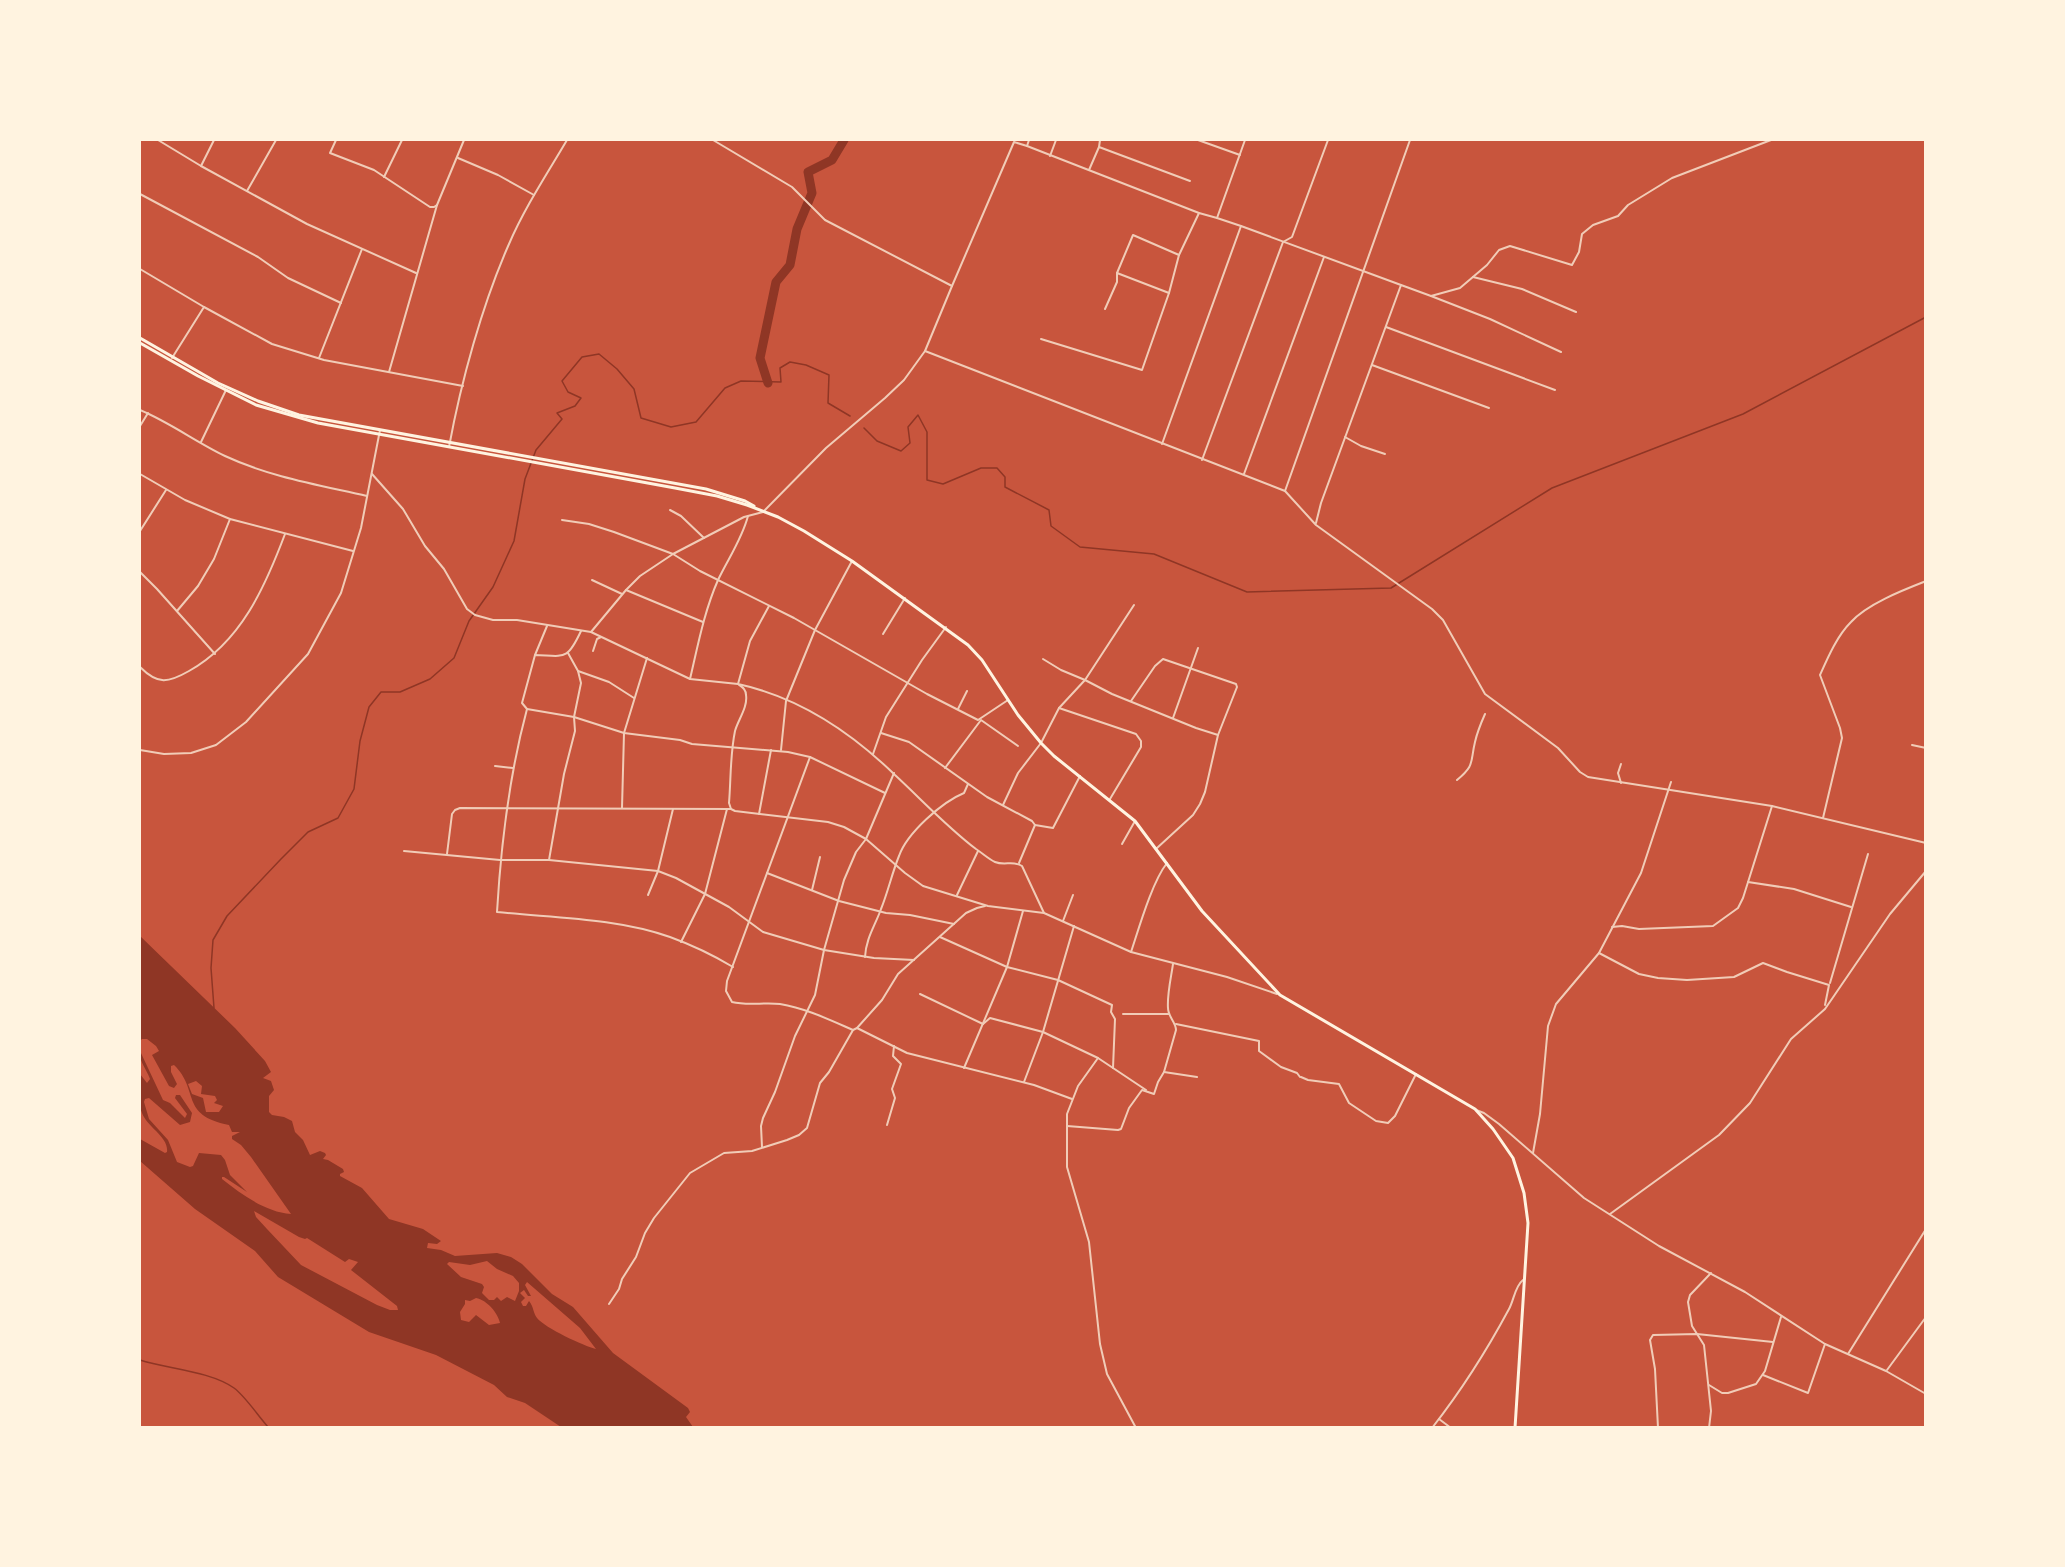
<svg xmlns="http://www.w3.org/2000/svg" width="2065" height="1567" viewBox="0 0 2065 1567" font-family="'Playfair Display',serif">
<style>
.water{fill:#8f3625;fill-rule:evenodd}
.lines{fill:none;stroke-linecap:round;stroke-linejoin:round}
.stream{stroke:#8f3625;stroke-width:1.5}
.river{stroke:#8f3625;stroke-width:9}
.minor{stroke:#f1ccb7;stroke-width:2}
.secondary{stroke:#fff3e0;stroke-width:3}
</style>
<rect width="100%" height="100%" fill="#c8553d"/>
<path class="water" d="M140 936 235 1028 265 1061 271 1072 263 1078 271 1081 274 1090 269 1096V1112L272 1115 284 1117 292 1121 295 1132 303 1140 310 1155 320 1151 325 1153 326 1155 323 1159 328 1160 343 1169 344 1172 340 1174V1176L362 1188 389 1219 423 1229 441 1241 437 1244 428 1243 427 1248 441 1250 455 1256 497 1253 511 1257 522 1264 552 1294 573 1307 613 1353 688 1408 690 1412 686 1417 693 1427H561L525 1403 507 1397 494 1385 436 1355 369 1332 278 1277 255 1251 195 1209 140 1161V1139L165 1153 167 1152C169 1137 147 1127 142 1113 137 1102 139 1086 140 1074L147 1083 150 1079C146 1068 139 1062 140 1051L163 1100 170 1103 185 1118 187 1114 175 1098 176 1095H180L192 1113 190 1122 180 1125 149 1098 145 1099 144 1102 149 1119 168 1140 177 1162 190 1167 193 1166 199 1153 221 1155 225 1160 230 1175 247 1192 224 1177H222V1179C241 1194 265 1212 291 1214L251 1157 241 1145 232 1139V1136L240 1132H232L229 1125C179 1115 200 1090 174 1065L171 1066V1072L177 1084 174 1088 169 1086 152 1055 159 1051 156 1046 147 1039H142L140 1041ZM196 1081 202 1086 201 1094 215 1096 217 1100 214 1103 223 1106 219 1112H206L203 1098 192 1094 188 1084ZM254 1211 299 1237 305 1239 307 1238 345 1262 349 1259 358 1262 351 1270 397 1306 398 1310H390L377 1305 301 1265 267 1229 256 1217ZM487 1261 497 1269 513 1276 519 1283V1291L515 1301 507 1297 501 1301 497 1297 494 1300H489L482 1293 484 1287 482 1284 461 1277 447 1264 449 1262 470 1265ZM527 1282 580 1328 596 1349C584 1346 545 1328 537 1318 533 1313 534 1307 529 1301L526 1306H523L521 1302 525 1298 520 1293 524 1290 528 1296H531L525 1285ZM476 1298C487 1300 498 1313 500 1323L489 1325 476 1315 469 1322 461 1320 460 1312 465 1304V1300L470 1301Z"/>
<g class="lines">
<g class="stream">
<polyline points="864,428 877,441 901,451 910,443 908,427 918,415 927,432 927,480 943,484 981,468 997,468 1005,477 1005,487 1049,510 1051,526 1080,547 1154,554 1247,592 1391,588 1552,488 1743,414 1926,317"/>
<polyline points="214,1008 211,968 213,940 227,916 281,859 308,832 338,818 354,789 360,741 369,707 381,692 400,692 430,679 454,658 469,621 493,587 514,541 525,479 536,450 562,419 557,413 575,406 581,398 568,392 562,381 582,357 599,354 617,369 634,389 641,418 671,427 696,422 725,388 741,381 781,382 780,368 790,362 806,365 829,375 828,403 850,416"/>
<path d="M140 1360C168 1369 210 1371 234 1388 246 1397 258 1416 269 1428"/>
</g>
<polyline class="river" points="768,383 760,358 776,282 790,265 797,229 812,193 808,172 832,160 844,140"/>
<g class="minor">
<polyline points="158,140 201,166 307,224 416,273"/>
<polyline points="336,140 330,153 374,170 430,207 434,207 437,205 464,140"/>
<polyline points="713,140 792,187 825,220 952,286 925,351 1285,491 1316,525 1432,609 1443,620 1485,694 1558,748 1580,772 1588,777 1772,806 1926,843"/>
<polyline points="1198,140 1240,155"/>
<polyline points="1027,146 1199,213 1217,218"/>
<polyline points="1099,147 1190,181"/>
<polyline points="1050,156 1056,140"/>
<polyline points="458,158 498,175 534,195"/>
<polyline points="201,166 214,140"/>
<polyline points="1089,170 1099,147 1100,140"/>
<polyline points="384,177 402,140"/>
<polyline points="247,191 276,140"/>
<polyline points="140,194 258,257 288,278 341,303"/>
<polyline points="1241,226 1401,285"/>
<polyline points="140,269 204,307 272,344 324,360 463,386"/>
<polyline points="1117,273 1169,293"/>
<polyline points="1473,277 1522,289 1576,312"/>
<polyline points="952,286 1014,142 1027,146 1029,140"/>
<polyline points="1431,296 1490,319 1561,352"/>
<polyline points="1105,309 1117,282 1117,273 1133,235 1179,255"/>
<polyline points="1386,327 1555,390"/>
<polyline points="1041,339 1142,370 1169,293 1179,255 1199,213"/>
<polyline points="172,358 204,307"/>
<polyline points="319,358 362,249"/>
<polyline points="1372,365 1489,408"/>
<polyline points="389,372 437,205"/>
<path d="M140 410C169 422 196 442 225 456 270 477 319 485 367 496"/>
<polyline points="140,426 148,413"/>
<polyline points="1345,437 1361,446 1385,454"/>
<polyline points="201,442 226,390"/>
<polyline points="1162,444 1241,226 1217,218 1245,140"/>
<path d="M449 447C461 382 482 305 509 244 525 207 547 174 567 140"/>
<polyline points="1202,460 1283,242 1292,237 1328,140"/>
<polyline points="140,474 185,500 230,519 353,551"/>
<path d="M372 474 403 509 425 546 444 569 467 609 475 615 493 620H517L591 632 690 679 738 684C742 687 746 689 746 695 748 707 738 720 735 731 730 755 731 779 729 803L731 809 735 811 828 822 844 827 866 839 905 873 923 886 988 906 1044 913 1131 952 1227 977 1277 994"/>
<polyline points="1244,474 1324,257"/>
<polyline points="1285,491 1410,140"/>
<polyline points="670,510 681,516 704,538"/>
<polyline points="562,520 589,524 614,532 673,554 700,571 794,618 927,694 978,720 1008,700"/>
<polyline points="1316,523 1321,503 1401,285 1431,296 1460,288 1487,265 1499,250 1510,246 1572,265 1579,252 1582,234 1593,225 1618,216 1628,205 1672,178 1771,140"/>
<polyline points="140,531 166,490"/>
<polyline points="140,572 157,589 215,654"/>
<polyline points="592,580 622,594"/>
<polyline points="626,590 703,622"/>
<path d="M769 606 750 641 738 684C798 697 852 733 895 775 922 800 947 827 976 849 982 853 990 860 995 862 1005 866 1013 860 1022 866L1044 913"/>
<polyline points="177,611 198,586 214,559 230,519"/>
<path d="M581 631C567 661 565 656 535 655L522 703 527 709C509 776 501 843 497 912 554 918 616 918 670 937 692 945 713 955 733 967"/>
<polyline points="591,632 626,590 640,576 673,554 744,517 763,512 826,448 885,398 904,380 925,351"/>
<polyline points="883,634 905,598"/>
<polyline points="593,651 597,639 601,637"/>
<polyline points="535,655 547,626"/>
<polyline points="1043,659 1061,670 1085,680 1112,694 1196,728 1218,735"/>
<path d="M140 667C158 685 168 683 189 671 241 642 265 587 285 534"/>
<polyline points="578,671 609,682 634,698"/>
<path d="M690 679C698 645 704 612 718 580 728 559 742 539 748 516"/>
<polyline points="1131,701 1155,666 1163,659 1236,684 1237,687 1218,735 1205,792 1200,804 1193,815 1157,848"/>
<polyline points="1059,708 1136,734 1141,741 1141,747 1110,799"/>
<polyline points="527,709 574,717 624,733 680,740 692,744 788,752 810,757 885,793"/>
<polyline points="958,709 967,691"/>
<polyline points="1173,718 1198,648"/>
<polyline points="881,733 909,742 987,797 1032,821 1035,825 1053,828 1080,776"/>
<polyline points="1912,745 1926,748"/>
<polyline points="140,750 164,754 191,753 216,745 246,722 308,654 341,593 361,528 380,430"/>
<polyline points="781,750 786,701 815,630 852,561"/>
<polyline points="873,754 886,717 922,660 946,627"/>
<path d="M810 757 727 981 726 991 732 1002C748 1006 764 1002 780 1004 805 1008 830 1020 853 1030"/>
<polyline points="1621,764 1618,773 1621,783"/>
<polyline points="495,766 513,768"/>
<polyline points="945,768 981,720 1018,746"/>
<path d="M1457 780C1475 765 1470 763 1475 742 1477 733 1481 723 1485 714"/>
<polyline points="1003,805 1018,773 1041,743 1059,708 1085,680 1134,605"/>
<polyline points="622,808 624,733 647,658"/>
<polyline points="759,814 771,750"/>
<path d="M1823 818 1842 738 1840 728 1820 675C1828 657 1837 636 1851 622 1867 604 1903 590 1926 581"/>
<polyline points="1122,844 1135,821"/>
<polyline points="404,851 500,860 549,860 658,871 676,878 729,907 763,932 824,950 874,958 914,960"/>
<polyline points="447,854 452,814 455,810 460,808 731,809"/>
<polyline points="549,860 564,774 575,731 574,717 581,683 578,671 568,653"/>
<polyline points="1019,863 1035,825"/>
<polyline points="767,873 839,901 886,913 910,915 954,924"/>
<polyline points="1748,882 1794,889 1851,907"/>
<polyline points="812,890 820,857"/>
<polyline points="648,895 658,871 673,809"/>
<polyline points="957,895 978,851"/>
<polyline points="1063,921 1073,895"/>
<polyline points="1612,927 1622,926 1639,929 1713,926 1738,908 1743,898 1772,806"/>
<polyline points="940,937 1007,967 1058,980 1112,1005 1111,1012 1115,1019 1113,1068"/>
<polyline points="681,942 705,894 727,809"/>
<path d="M1131 952C1139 928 1152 882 1167 863"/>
<polyline points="1599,953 1639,974 1658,978 1687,980 1734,977 1763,963 1787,972 1829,985 1825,1005"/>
<path d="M865 957C866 938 875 926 881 909 888 892 892 873 899 856 907 833 942 802 964 793L968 784"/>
<polyline points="1830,983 1868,854"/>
<polyline points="920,994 983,1024"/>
<polyline points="1123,1014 1169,1014"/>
<polyline points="983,1024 990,1018 1043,1032 1098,1058 1146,1090"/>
<polyline points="1176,1024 1259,1041 1259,1051 1281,1067 1297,1073 1300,1077"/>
<polyline points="857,1028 907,1053 1034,1085 1072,1099"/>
<polyline points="1098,1058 1078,1086 1067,1114 1067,1167 1089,1242 1100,1344 1107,1374 1136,1428"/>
<polyline points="964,1068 1007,967 1023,911"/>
<polyline points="1164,1072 1197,1077"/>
<polyline points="1301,1077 1308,1080 1339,1084 1349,1103 1376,1121 1388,1123 1395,1116 1416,1074"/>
<polyline points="1024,1082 1043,1032 1074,926"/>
<polyline points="1476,1110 1484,1113 1499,1124 1584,1198 1659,1246 1745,1292 1825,1344 1886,1371 1926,1394"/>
<polyline points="887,1125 895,1098 892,1089 901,1064 893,1056 894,1046"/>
<path d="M1067 1126 1118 1130 1121 1129 1129 1108 1142 1090 1154 1094 1158 1082 1164 1072 1176 1030C1176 1022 1168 1017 1168 1008 1167 994 1171 978 1173 964"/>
<polyline points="762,1147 761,1126 763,1118 775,1092 795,1036 815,995 824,950 844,880 856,852 866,839 894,773"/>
<polyline points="1533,1153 1540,1114 1548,1026 1556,1004 1599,953 1641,873 1671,782"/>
<polyline points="1610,1214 1719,1135 1750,1103 1791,1039 1825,1009 1890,914 1926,871"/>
<polyline points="609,1304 619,1289 622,1279 636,1257 645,1233 654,1218 690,1173 724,1153 752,1151 787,1140 799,1135 807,1128 820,1083 829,1072 853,1030 857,1028 882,1000 898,974 966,913 977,908 985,906"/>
<polyline points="1848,1354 1926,1229"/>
<polyline points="1887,1370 1926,1317"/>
<polyline points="1763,1375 1808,1393 1825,1344"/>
<polyline points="1709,1385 1722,1393 1728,1393 1756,1384 1765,1371 1781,1317"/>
<polyline points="1439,1419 1451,1428"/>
<path d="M1432 1428C1461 1391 1487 1350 1509 1309 1514 1300 1515 1286 1523 1280"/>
<polyline points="1658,1428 1655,1369 1650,1340 1653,1335 1697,1334 1773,1342"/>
<polyline points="1709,1428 1711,1411 1704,1345 1692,1326 1688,1302 1690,1295 1711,1273"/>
</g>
<g class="secondary">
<polyline points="140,338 218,383 258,401 299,415 706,489 745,501 754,506"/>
<polyline points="140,343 198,376 256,405 318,423 675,488 717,496 747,505 778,517 804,531 852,561 968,645 982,660 1018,715 1041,743 1054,756 1135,821 1202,911 1280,995 1475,1109 1493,1129 1513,1158 1524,1193 1528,1223 1515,1428"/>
</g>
</g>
<rect width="2065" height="1567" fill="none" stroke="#fff3e0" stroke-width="282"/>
</svg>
